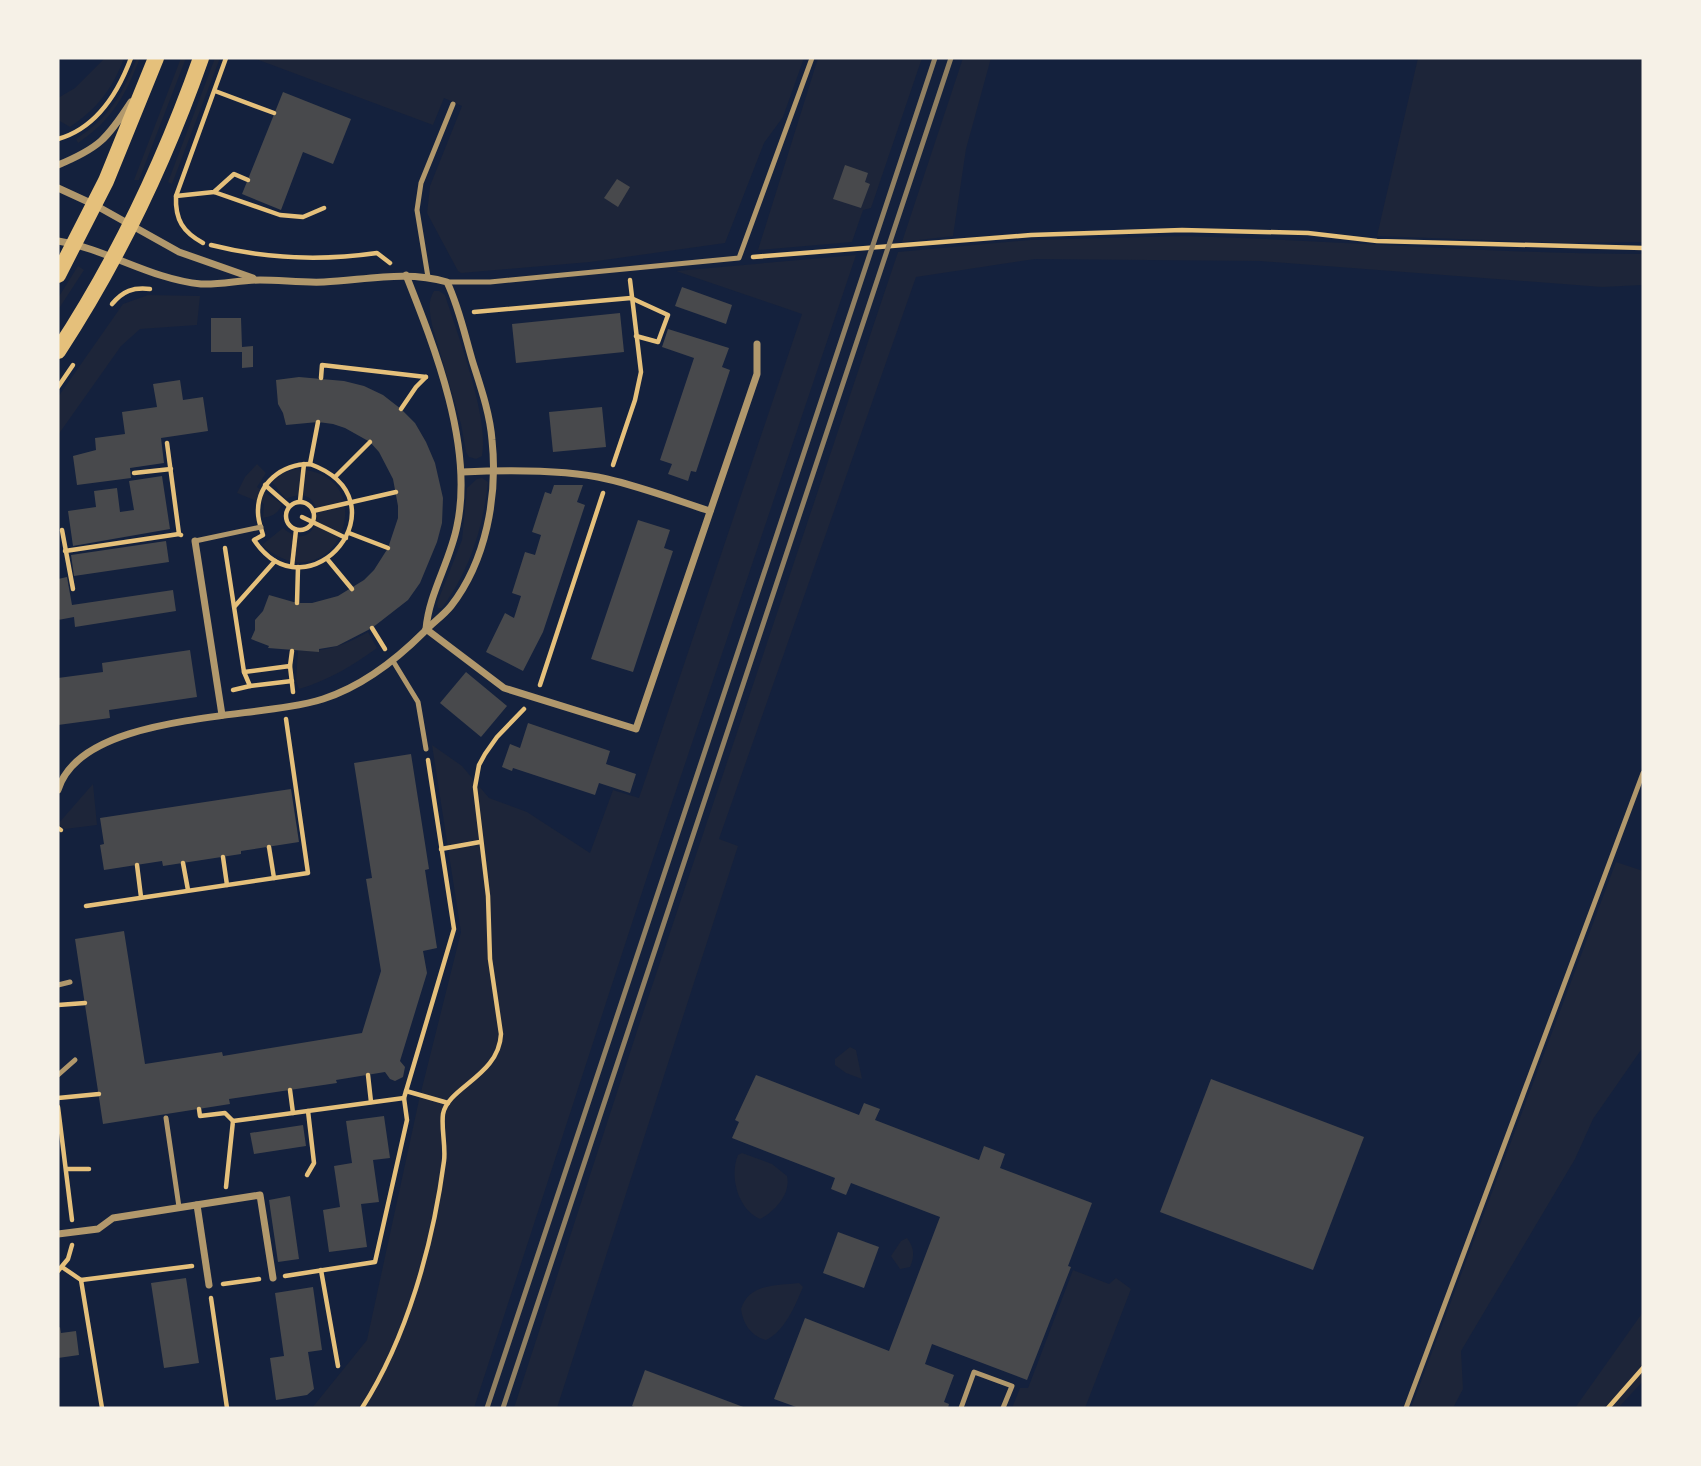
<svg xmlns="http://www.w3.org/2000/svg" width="1701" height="1466" viewBox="0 0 1701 1466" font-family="'PT Sans',sans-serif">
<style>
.green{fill:#1d2539}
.building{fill:#48494c}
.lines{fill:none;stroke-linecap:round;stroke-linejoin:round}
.path{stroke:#e5c07b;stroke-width:4.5}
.service{stroke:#b1986c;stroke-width:5}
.minor{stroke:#b1986c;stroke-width:7}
.primary{stroke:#e5c07b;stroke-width:16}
.rail{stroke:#918062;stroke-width:5}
</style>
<rect width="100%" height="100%" fill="#14213d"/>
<g class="green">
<path d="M105 58H124C113 88 97 109 70 127L58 120V98L75 88Z"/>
<path d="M137 58H140C125 96 113 119 78 143L76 139C110 117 122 95 137 58Z"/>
<polygon points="181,58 186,58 139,180 134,180"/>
<polygon points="215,58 220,58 172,184 168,182"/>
<polygon points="253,58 804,58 783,117 764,143 725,243 590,262 461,273 458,271 427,213 430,186 462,106 444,98 433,125"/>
<polygon points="818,58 922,58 871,208 863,210 852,242 758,250"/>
<polygon points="963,58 991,58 966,149 953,236 902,242"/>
<polygon points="1418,58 1643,58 1643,242 1570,243 1377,236"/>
<path d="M1184 236C1337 240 1490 254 1643 254V285L1602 287 1260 261 1035 259 916 277 719 839 738 846 557 1408H514L639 1025 898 252 1030 240Z"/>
<polygon points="856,255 647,877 474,1408 312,1408 367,1340 419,1100 461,932 432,745 462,766 489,798 527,812 590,853 613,790 639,798 802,314 676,271"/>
<polygon points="78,266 84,270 58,310 58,298"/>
<path d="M434 291H439L445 295C457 333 490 419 482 456L476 459 469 457 466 452 461 424 432 325C430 313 427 302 434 291Z"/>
<polygon points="148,295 200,296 197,325 140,329 121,346 58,435 58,397 123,304"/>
<path d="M257 464 266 473 257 487 282 504C278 514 273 516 263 518L264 504 237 493 245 477Z"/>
<path d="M296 469C388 472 336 610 262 545L283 528C322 562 332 477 286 499L272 482 283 473Z"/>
<path d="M482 478 488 482C483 528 470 570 442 608H438L437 603 462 540 467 488 477 479Z"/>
<path d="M368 632 377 648C352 666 329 680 299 689L296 681 298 651C324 652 344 646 368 632Z"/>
<polygon points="93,784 97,825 65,829 58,824"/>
<polygon points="1616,862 1643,871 1643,1047 1593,1119 1575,1159 1461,1351 1463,1389 1453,1408 1411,1408"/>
<polygon points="850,1047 856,1050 862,1079 846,1073 835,1065 835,1059"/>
<path d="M742 1153 772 1164 787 1176C791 1194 775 1211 760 1219 738 1210 729 1176 738 1155Z"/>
<path d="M907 1238C914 1247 915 1256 910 1267L900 1269 891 1256 901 1241Z"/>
<polygon points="1073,1270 1109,1284 1116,1278 1131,1289 1085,1408 1012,1408 1020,1388 1028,1388 1030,1383"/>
<path d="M799 1283 803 1287C795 1306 785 1331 766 1340 751 1336 743 1324 741 1309 749 1283 776 1286 799 1283Z"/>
<polygon points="1643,1312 1643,1381 1618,1408 1575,1408"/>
</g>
<g class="building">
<polygon points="283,92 351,119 333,164 303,152 281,210 242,194"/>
<polygon points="845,165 868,173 865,182 870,184 861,208 833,199"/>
<polygon points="617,179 630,187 618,207 604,198"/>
<polygon points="682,287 732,305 726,324 675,306"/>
<polygon points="620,313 624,352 516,363 512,324"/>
<polygon points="211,318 241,318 242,347 253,346 253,367 242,368 242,352 211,352"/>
<polygon points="668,329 729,348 722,367 730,370 696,472 691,471 688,481 668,474 672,464 660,460 694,358 662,347"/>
<polygon points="299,377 344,381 364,386 383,395 401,409 415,423 426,442 435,463 443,498 442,523 437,542 420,583 408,600 372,628 337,646 319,649 319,652 268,648 269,646 251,639 255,630 255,620 263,611 269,595 297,603 312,603 338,596 364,580 374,570 388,548 398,518 398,506 393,479 379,452 370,442 345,428 333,424 318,422 286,425 283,413 278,404 276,380"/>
<polygon points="180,380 183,400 203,397 208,431 161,438 164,463 130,468 131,478 77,485 73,456 96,450 95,438 125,434 122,412 157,407 153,384"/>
<polygon points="602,407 606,447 553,452 549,412"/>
<polygon points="162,476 170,529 73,546 68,511 96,507 94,491 117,488 120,512 134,510 129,481"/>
<polygon points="554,485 583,485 577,502 585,505 543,632 523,671 486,652 505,613 514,618 521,596 512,593 525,552 535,555 541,535 532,532 545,492 551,494"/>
<polygon points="638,520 670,530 664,548 673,551 633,672 591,659"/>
<polygon points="166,541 169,562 74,576 71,555"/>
<polygon points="67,577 72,605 173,590 176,611 75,627 74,617 58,620 58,579"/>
<polygon points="190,650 197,697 109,710 110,718 58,725 58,678 103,672 102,663"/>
<polygon points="466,672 507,706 481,737 440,703"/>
<polygon points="528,723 610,751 606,764 636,774 630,793 599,783 595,795 513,768 512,771 502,767 510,744 520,748"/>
<polygon points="411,754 429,869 425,870 437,948 423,951 427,973 400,1061 405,1067 403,1077 395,1081 390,1079 385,1072 336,1080 337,1083 229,1099 230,1104 103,1124 75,939 124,931 145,1064 222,1052 223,1056 362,1033 381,971 366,879 372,878 354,763"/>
<polygon points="291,789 299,842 241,851 241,854 163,866 162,861 104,870 100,845 104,844 100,818"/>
<polygon points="756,1075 859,1115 864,1103 880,1109 875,1120 979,1160 984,1146 1005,1154 1000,1168 1092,1203 1068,1266 1071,1267 1027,1380 932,1344 925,1364 954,1375 944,1402 949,1404 948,1408 799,1408 774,1399 805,1318 889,1351 940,1217 851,1183 846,1195 831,1189 835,1178 732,1138 739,1122 735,1120"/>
<polygon points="1211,1079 1364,1137 1313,1270 1160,1212"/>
<polygon points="384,1116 390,1158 373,1160 379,1202 361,1204 367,1247 329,1252 323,1210 340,1207 334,1166 352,1163 346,1121"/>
<polygon points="303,1125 306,1146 254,1154 250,1133"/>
<polygon points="290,1196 299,1259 278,1262 269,1200"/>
<polygon points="838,1232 879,1247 864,1288 823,1273"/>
<polygon points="186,1278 199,1363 164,1368 151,1283"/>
<polygon points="313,1287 322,1350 308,1352 314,1389 307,1395 276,1400 270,1358 284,1356 275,1293"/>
<polygon points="60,1327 61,1333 76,1331 79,1355 58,1358 58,1328"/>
<polygon points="645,1370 746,1408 637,1408 632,1406"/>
</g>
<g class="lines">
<g class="path">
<polyline points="215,91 274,113"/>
<path d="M58 139C97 128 118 93 131 58"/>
<polyline points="214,192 280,215 303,217 324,208"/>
<polyline points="176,196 214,192 234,174 248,180"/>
<path d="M203 243C183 232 175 220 176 196L226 58"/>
<path d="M211 245C266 259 321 261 377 253L390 263"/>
<polyline points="753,257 1031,235 1182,230 1308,233 1377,241 1643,248"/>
<path d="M112 304C123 291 133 287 150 289"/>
<polyline points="474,312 631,298 668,315 658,342 636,336"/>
<polyline points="321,378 322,365 426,377"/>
<polyline points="58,387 73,365"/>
<polyline points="401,409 416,387 426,377"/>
<polyline points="167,443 179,534 181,535"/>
<path d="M310 464C409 500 309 621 254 540L263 535C261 528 258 520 258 513 257 483 282 464 310 464Z"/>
<polyline points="310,464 318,422"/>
<polyline points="613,465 635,400 641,372 630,280"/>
<polyline points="134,473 171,469"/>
<polyline points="335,477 370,442"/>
<polyline points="265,485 289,506"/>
<polyline points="300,501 304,464"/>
<circle cx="300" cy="516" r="14"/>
<polyline points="313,511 396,492"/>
<polyline points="302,517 346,538"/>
<polyline points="62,530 73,589"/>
<polyline points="349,533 388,548"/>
<polyline points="225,548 244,672 250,686 233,690"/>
<polyline points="65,551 179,534"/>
<polyline points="328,560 352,589"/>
<polyline points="292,566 296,530"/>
<polyline points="297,603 298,567"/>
<polyline points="235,606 275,561"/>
<polyline points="372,628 385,649"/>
<polyline points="290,666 292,651"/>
<polyline points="244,672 290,666 293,692"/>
<polyline points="540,685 603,493"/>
<polyline points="250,686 292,681"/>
<polyline points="58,828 61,830"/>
<polyline points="269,847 274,878"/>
<polyline points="441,849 480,842"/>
<polyline points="223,857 227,885"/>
<polyline points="183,863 188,890"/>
<polyline points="137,865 141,897"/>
<polyline points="86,906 308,873 286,719"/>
<polyline points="58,1005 85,1003"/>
<polyline points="368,1075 371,1102"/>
<polyline points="290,1090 293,1113"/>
<polyline points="406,1091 448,1103"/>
<polyline points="58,1098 99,1094"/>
<polyline points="58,1107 72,1220"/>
<polyline points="199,1109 200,1116 225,1113 233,1121"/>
<polyline points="67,1169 89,1169"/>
<polyline points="307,1175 314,1163 308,1111"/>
<polyline points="226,1187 233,1121 404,1098 454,929 428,760"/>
<polyline points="62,1267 81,1280 192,1266"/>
<polyline points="321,1270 338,1366"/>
<polyline points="58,1271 68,1259 72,1245"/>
<polyline points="285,1276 375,1262 407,1120 404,1098"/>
<polyline points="81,1280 102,1408"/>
<polyline points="223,1284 259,1279"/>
<polyline points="211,1298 227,1408"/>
<path d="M362 1408C407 1338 433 1244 444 1161 446 1146 441 1129 443 1114 448 1087 499 1076 501 1034L490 959 488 896 475 787 479 765 485 754 497 737 524 709"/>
<polyline points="1608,1408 1643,1368"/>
</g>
<g class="service">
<polyline points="428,277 417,210 421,183 453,104"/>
<polyline points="447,282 490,282 739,258 812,58"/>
<polyline points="195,541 261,527"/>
<polyline points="393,661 418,702 426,749"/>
<polyline points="58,985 70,982"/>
<polyline points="58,1075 75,1060"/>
<polyline points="166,1118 179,1207"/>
<polyline points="961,1408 974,1372 1012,1386 1003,1408"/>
<polyline points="1406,1408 1643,773"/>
</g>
<g class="minor">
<path d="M58 165C99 148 107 139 131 102"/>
<polyline points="58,188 95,205 179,252 253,278"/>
<path d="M58 241C107 249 150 279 201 284 221 285 240 280 260 280 281 280 303 283 324 282 365 280 407 270 447 282 459 307 465 336 473 363 481 388 490 414 492 440 498 496 486 561 451 606 443 616 432 623 424 632 395 661 363 686 323 699 258 720 82 711 58 790"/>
<path d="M406 275C435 348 474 447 457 526 450 562 429 593 426 629"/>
<path d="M462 472C506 470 564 469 607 479 642 487 676 500 710 511"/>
<polyline points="195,541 222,715"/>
<polyline points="426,629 504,688 636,729 757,374 757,344"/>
<polyline points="197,1205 209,1285"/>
<polyline points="58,1234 98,1229 113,1218 260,1195 273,1278"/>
</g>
<g class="primary">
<polyline points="58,275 106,181 156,58"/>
<path d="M58 351C119 258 164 163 201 58"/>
</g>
<g class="rail">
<polyline points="487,1408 935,58"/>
<polyline points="503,1408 951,58"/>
</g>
</g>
<rect width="1701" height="1466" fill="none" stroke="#f6f1e7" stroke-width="119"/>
</svg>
